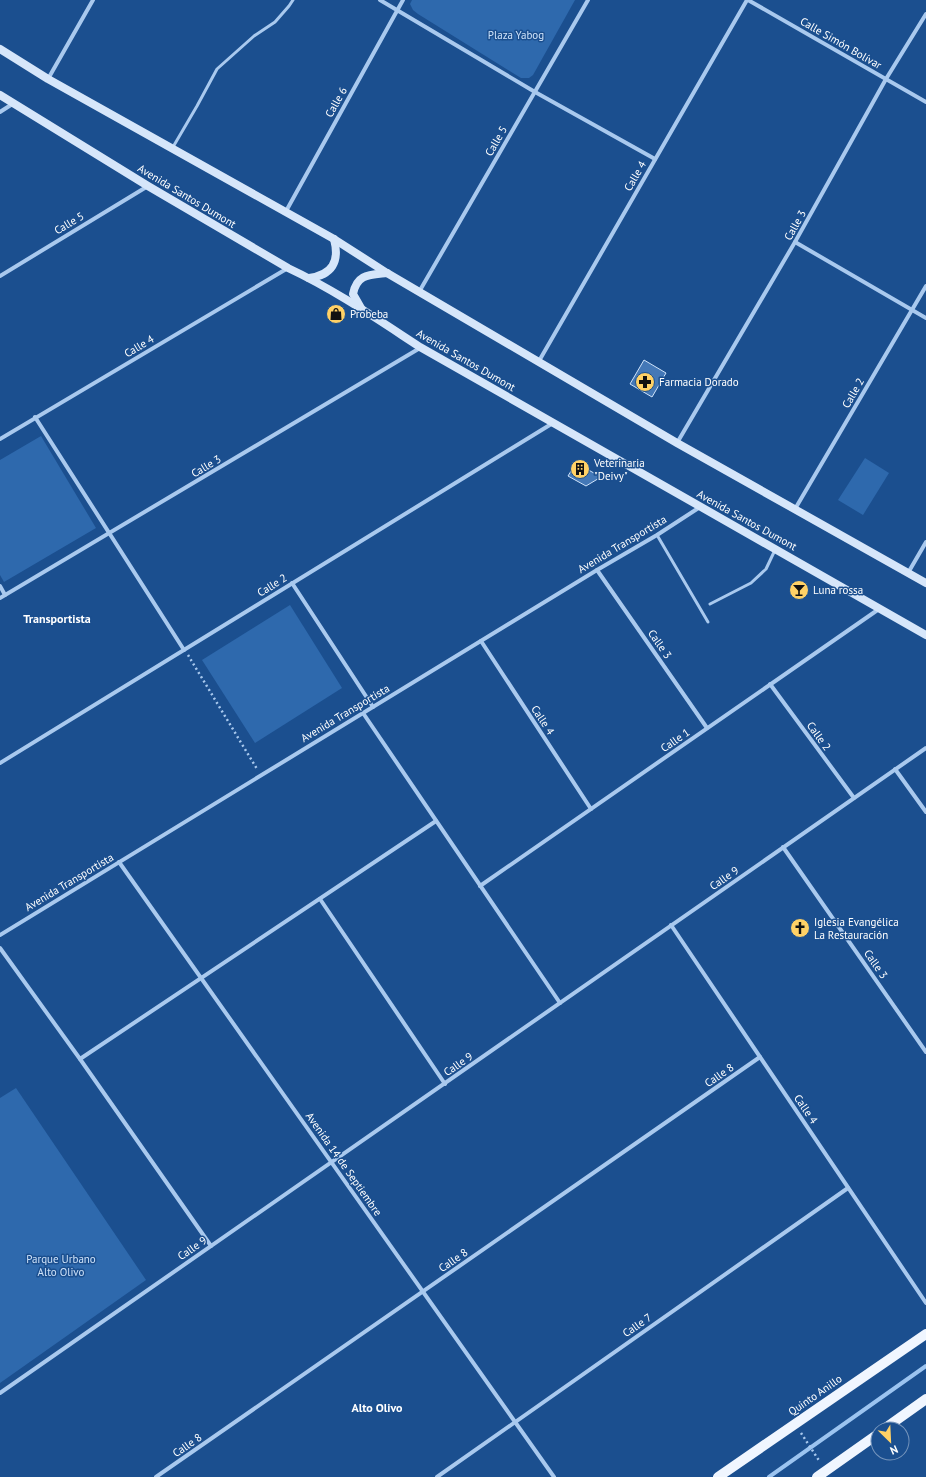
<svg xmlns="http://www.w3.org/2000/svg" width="926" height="1477" viewBox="0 0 926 1477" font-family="'PT Sans',sans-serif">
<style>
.green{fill:#2e69ad}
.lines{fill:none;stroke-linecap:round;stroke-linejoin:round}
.stream{stroke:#9cc4f0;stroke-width:4}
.building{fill:#4478b7;stroke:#cfe3fa}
.path{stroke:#a9c9ee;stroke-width:2.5;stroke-dasharray:2 3;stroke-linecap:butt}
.service{stroke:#a9c9ee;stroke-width:3}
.minor{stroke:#a9c9ee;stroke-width:4}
.secondary{stroke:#d6e6fa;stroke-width:8}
.primary{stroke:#f0f6ff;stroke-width:10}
.labels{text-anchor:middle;stroke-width:3;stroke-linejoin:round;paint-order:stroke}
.park-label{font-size:11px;fill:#cfe3fa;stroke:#1b4f8f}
.street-label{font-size:11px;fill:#fff;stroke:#1b4f8f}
.poi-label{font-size:11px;fill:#fff;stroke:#1b4f8f;text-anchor:start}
.neighbourhood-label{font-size:12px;font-weight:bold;fill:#fff;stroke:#1b4f8f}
</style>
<rect width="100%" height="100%" fill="#1b4f8f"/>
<g class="green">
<polygon points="412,0 575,0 533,75 529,78 521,78 418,14 413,10 410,4"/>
<polygon points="41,436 96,528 4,582 0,575 0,460"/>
<polygon points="865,458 889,473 863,515 838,500"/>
<polygon points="290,605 342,688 255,743 202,660"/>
<polygon points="16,1088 146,1280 0,1383 0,1098"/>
</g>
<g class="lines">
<polyline class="stream" points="769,1477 926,1366"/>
</g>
<g class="building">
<polygon points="644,360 666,373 652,397 630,384"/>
<polygon points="576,463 601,477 586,486 568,476"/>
</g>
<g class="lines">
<g class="path">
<polyline points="188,655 257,769"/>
<polyline points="801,1433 820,1462"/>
</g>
<g class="service">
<polyline points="173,147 197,106 217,69 254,36 275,22 289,6 293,0"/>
<polyline points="657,535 708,622"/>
<polyline points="710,604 751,583 766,569 775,550"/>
</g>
<g class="minor">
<polyline points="380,0 535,92 655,159"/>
<polyline points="748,0 926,102"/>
<polyline points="48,79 93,0"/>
<polyline points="0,112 14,103"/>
<polyline points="285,213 403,0"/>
<polyline points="795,242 926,318"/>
<polyline points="0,276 148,186"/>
<polyline points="419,292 588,0"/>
<polyline points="539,361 747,0"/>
<polyline points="35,417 184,650"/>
<polyline points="0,439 288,268"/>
<polyline points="677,443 795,242 886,79 926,14"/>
<polyline points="795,509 926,286"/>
<polyline points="597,570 707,728"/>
<polyline points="908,573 926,542"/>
<polyline points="292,583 373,707"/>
<polyline points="0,586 5,595"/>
<polyline points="0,598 420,348"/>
<polyline points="481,641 591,809"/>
<polyline points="770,684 854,798"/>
<polyline points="363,713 560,1003"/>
<polyline points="0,763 553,423"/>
<polyline points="895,769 926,812"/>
<polyline points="783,847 926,1052"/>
<polyline points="119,862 554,1477"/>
<polyline points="480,886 879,609"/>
<polyline points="320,899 445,1084"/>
<polyline points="671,925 926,1303"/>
<polyline points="0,935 597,570 657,535 700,507"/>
<polyline points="0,948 80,1059 211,1246"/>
<polyline points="80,1059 436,821"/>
<polyline points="0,1393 926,748"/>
<polyline points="156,1477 760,1057"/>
<polyline points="437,1477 848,1188"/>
</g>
<g class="secondary">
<polyline points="0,49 48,79 334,239 387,273 677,443 926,583"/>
<path d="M0 95 148 186 288 268C335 290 377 319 420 347L926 635"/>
<path d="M309 278C332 275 340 262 334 239"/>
<path d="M361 308 353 294C357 274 369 275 387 273"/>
</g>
<g class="primary">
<polyline points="884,1429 926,1399"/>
<polyline points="718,1477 926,1334"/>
<polyline points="817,1477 878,1434"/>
</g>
</g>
<defs>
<symbol id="shop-disc" viewBox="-11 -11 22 22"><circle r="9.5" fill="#ffd166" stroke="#1b4f8f"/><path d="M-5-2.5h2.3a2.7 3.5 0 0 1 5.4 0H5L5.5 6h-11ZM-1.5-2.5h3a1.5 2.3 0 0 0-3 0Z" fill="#111"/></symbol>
<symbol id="pharmacy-disc" viewBox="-11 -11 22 22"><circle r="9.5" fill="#ffd166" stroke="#1b4f8f"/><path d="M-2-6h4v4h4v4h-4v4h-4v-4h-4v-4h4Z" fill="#111"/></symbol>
<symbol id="building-disc" viewBox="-11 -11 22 22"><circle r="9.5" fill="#ffd166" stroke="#1b4f8f"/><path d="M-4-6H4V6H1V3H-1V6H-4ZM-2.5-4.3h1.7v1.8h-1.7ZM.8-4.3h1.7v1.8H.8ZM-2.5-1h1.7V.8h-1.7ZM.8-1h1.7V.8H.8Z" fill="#111"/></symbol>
<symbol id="bar-disc" viewBox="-11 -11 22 22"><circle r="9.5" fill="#ffd166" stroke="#1b4f8f"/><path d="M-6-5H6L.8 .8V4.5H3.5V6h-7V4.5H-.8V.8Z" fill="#111"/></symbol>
<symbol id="church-disc" viewBox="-11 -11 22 22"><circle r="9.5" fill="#ffd166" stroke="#1b4f8f"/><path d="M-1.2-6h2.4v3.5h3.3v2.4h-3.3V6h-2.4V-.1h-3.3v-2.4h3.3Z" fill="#111"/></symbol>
</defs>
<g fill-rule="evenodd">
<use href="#shop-disc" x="325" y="303" width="22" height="22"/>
<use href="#pharmacy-disc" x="634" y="371" width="22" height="22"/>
<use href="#building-disc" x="569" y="458" width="22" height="22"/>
<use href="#bar-disc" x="788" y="579" width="22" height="22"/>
<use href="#church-disc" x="789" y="917" width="22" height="22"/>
</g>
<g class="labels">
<g class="park-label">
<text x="516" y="39">Plaza Yabog</text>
<text x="61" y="1263">Parque Urbano<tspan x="61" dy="13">Alto Olivo</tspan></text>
</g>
<g class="street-label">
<text transform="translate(841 43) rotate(30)" y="4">Calle Simón Bolívar</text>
<text transform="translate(336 102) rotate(-61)" y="4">Calle 6</text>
<text transform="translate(496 141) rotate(-60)" y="4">Calle 5</text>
<text transform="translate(635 176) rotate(-60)" y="4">Calle 4</text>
<text transform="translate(187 196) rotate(31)" y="4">Avenida Santos Dumont</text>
<text transform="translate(69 223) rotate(-31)" y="4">Calle 5</text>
<text transform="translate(795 225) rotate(-61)" y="4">Calle 3</text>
<text transform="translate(139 346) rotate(-31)" y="4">Calle 4</text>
<text transform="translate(466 360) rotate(30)" y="4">Avenida Santos Dumont</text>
<text transform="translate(853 393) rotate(-60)" y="4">Calle 2</text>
<text transform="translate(206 466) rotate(-31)" y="4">Calle 3</text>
<text transform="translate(747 520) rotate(29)" y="4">Avenida Santos Dumont</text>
<text transform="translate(622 544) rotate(-31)" y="4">Avenida Transportista</text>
<text transform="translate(272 585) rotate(-32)" y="4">Calle 2</text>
<text transform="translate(660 644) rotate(55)" y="4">Calle 3</text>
<text transform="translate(345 713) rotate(-31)" y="4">Avenida Transportista</text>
<text transform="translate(543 720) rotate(57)" y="4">Calle 4</text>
<text transform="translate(819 736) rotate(54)" y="4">Calle 2</text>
<text transform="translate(675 740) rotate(-35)" y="4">Calle 1</text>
<text transform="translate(724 878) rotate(-35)" y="4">Calle 9</text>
<text transform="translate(69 882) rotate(-31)" y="4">Avenida Transportista</text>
<text transform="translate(876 964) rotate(55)" y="4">Calle 3</text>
<text transform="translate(458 1064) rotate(-35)" y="4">Calle 9</text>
<text transform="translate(719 1075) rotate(-35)" y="4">Calle 8</text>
<text transform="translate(806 1109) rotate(56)" y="4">Calle 4</text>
<text transform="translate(344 1164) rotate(55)" y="4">Avenida 14 de Septiembre</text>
<text transform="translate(192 1248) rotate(-35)" y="4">Calle 9</text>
<text transform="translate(453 1260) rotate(-35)" y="4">Calle 8</text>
<text transform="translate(637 1325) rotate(-35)" y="4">Calle 7</text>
<text transform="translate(815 1395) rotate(-35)" y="4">Quinto Anillo</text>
<text transform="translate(187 1445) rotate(-35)" y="4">Calle 8</text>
</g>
<g class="poi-label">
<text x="350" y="318">Probeba</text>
<text x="659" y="386">Farmacia Dorado</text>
<text x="594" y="467">Veterinaria<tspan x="594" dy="13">"Deivy"</tspan></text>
<text x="813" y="594">Luna rossa</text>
<text x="814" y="926">Iglesia Evangélica<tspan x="814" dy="13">La Restauración</tspan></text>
</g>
<g class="neighbourhood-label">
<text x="57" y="623">Transportista</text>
<text x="377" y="1412">Alto Olivo</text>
</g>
</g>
<g transform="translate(890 1441) rotate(156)"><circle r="19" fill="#1b4f8f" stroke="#7695bc"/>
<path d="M0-3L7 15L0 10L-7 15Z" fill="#ffd166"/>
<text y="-6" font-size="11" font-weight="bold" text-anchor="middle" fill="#ffffff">N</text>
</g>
</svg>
